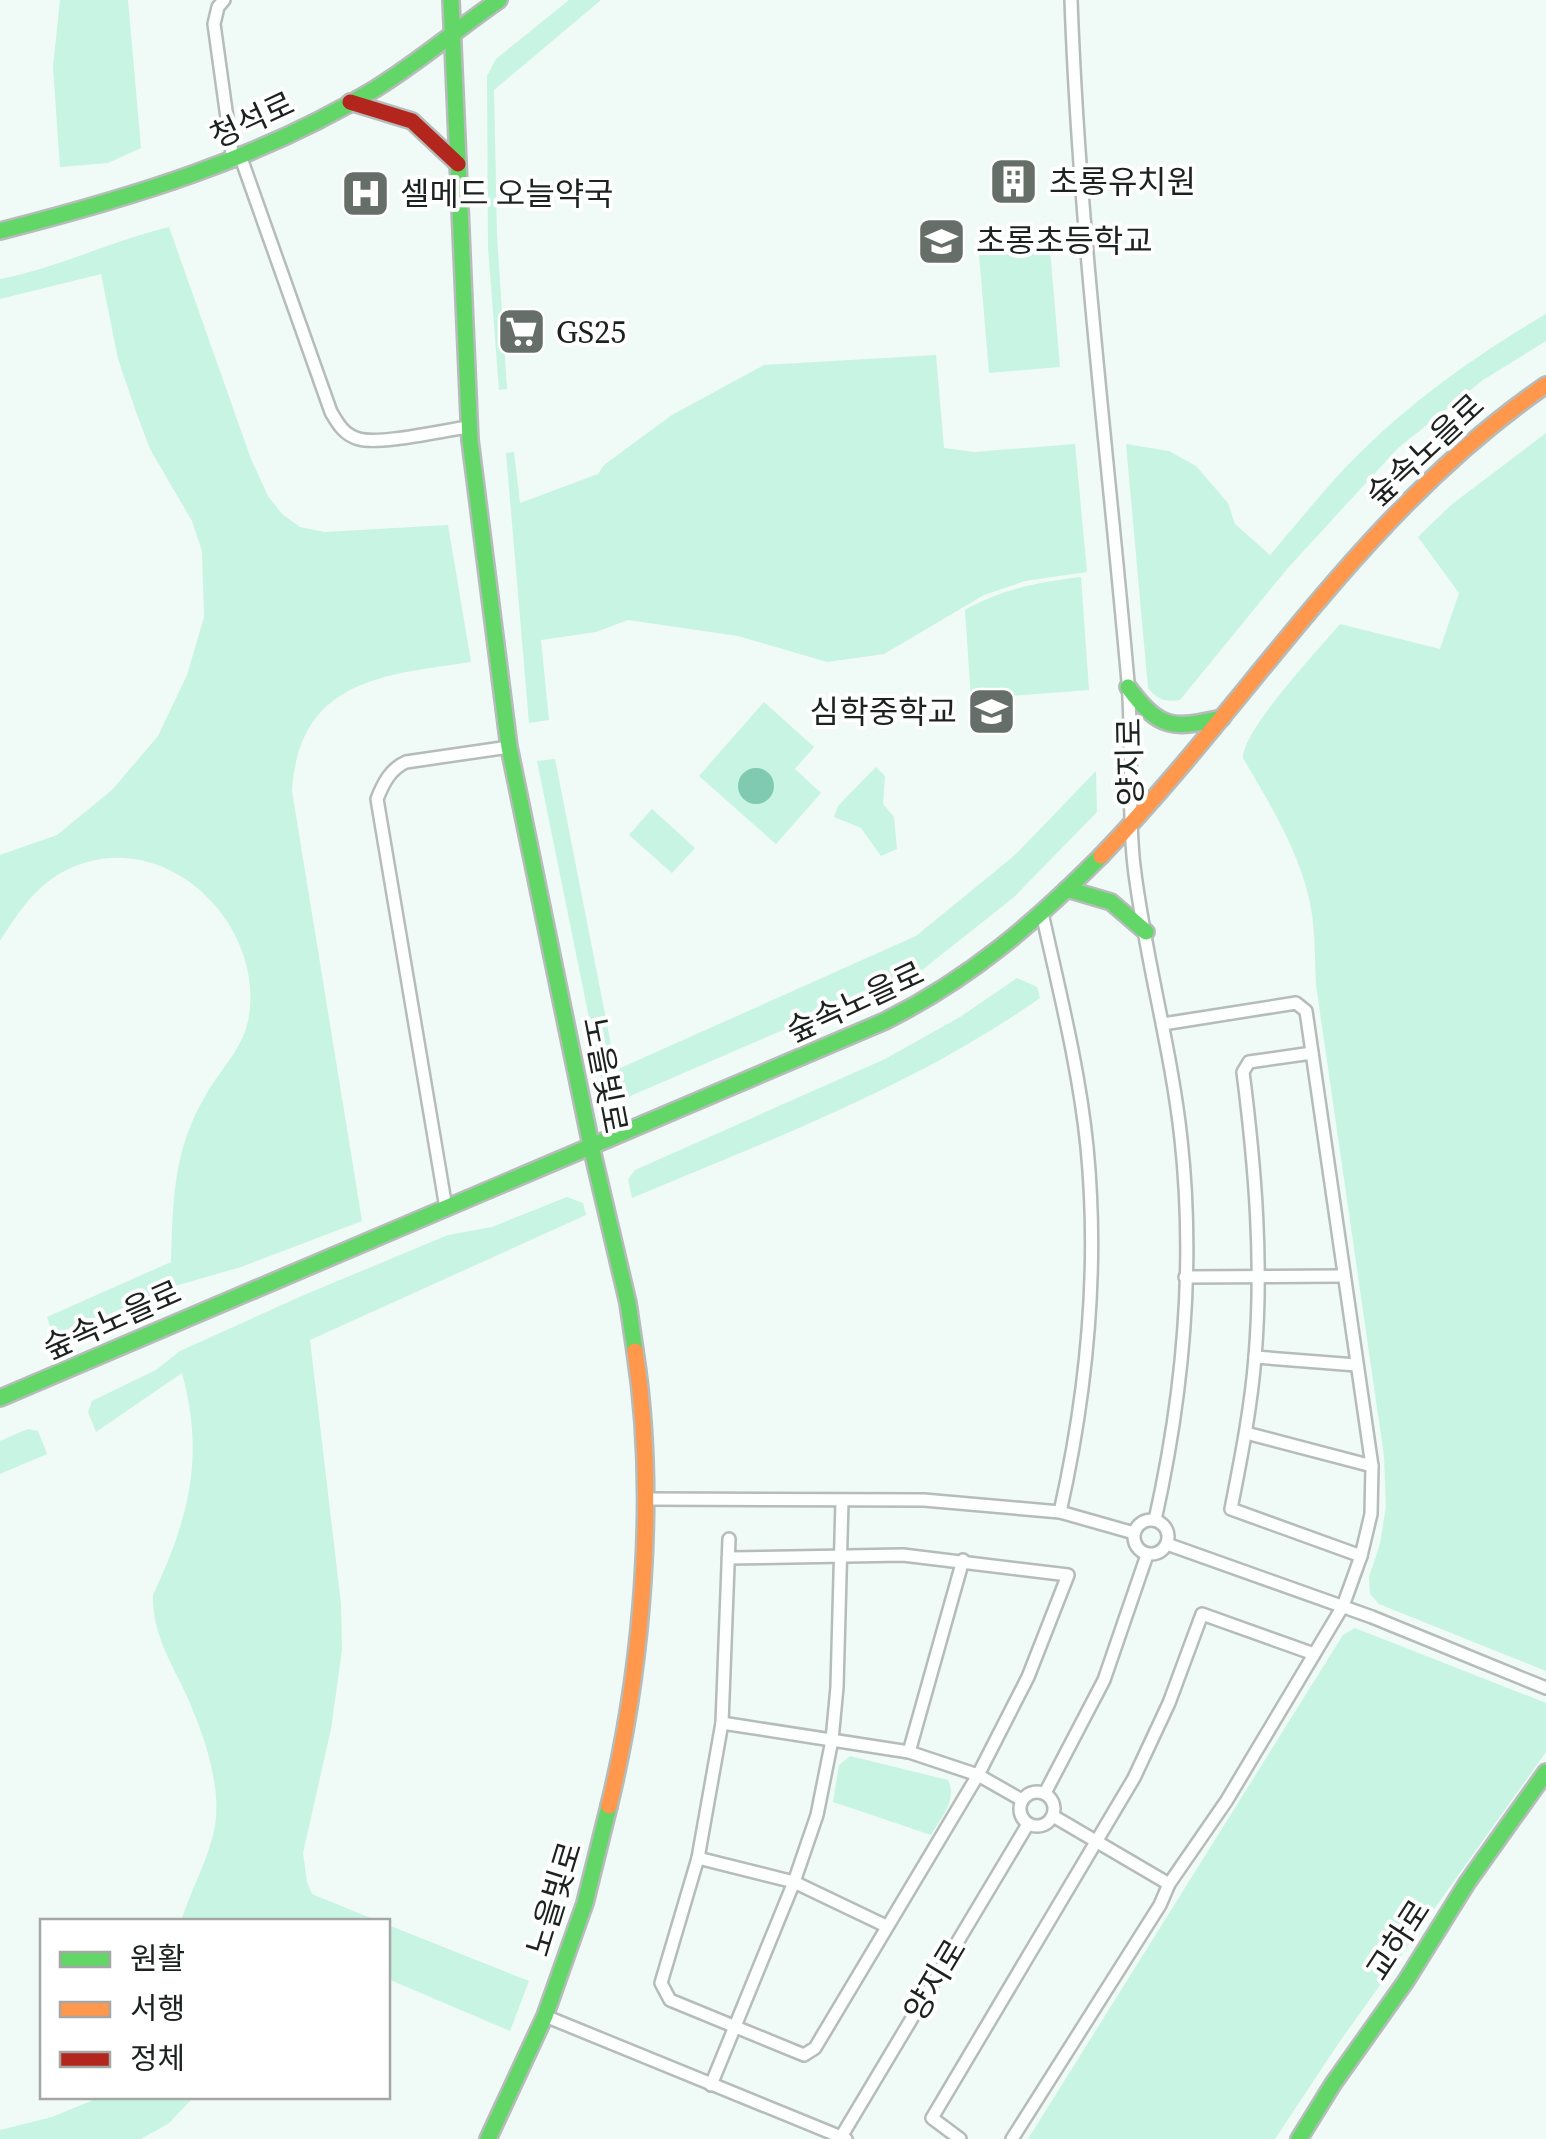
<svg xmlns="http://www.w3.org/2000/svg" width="1546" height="2139" viewBox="0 0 1546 2139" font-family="'Source Serif 4','Noto Sans KR',serif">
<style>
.green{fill:#c8f4e4}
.water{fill:#81cab2}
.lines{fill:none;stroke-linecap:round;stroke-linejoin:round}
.street-casing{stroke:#b5bcb9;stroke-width:16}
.fast-casing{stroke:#b5bcb9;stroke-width:20}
.slow-casing{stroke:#b5bcb9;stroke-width:20}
.jam-casing{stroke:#b5bcb9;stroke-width:20}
.street{stroke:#fdfefe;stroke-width:11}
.fast{stroke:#63d668;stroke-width:15}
.slow{stroke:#ff974d;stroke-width:15}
.jam{stroke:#b3261e;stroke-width:15}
.labels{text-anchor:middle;stroke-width:8;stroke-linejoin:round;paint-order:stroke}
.street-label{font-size:32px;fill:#1b221f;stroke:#fff}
.poi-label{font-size:32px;fill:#1b221f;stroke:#fff;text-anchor:start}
</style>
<rect width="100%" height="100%" fill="#f0faf6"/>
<g class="green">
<polygon points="60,0 128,0 141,148 108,163 60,167 53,67"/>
<polygon points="569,0 601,0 494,90 497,235 507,389 499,390 488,247 487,76 496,59"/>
<path d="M169 227 251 459 268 496 282 514 300 527 325 532 448 525 471 662C382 675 299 680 292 791L362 1221 241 1267 175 1286 146 1298 131 1310 62 1338 53 1335 47 1317 171 1262C173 1199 173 1149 207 1093 221 1069 242 1049 248 1021 266 935 184 842 95 860 48 870 24 902 0 941V855L57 835 112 790 158 736 187 675 204 617 202 551 192 521 150 449 135 409 118 359 101 274 0 299V279C58 268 111 241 169 227Z"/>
<polygon points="1050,249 1060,367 989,373 979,255"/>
<path d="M1546 314V341L1483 380 1398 448 1287 569 1180 700C1165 702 1158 700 1148 688L1126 444 1169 451 1196 466 1228 503 1235 524 1270 555C1295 526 1319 496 1345 468 1403 407 1474 356 1546 314Z"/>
<polygon points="936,355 944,448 974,452 1075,444 1087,572 1025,581 984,595 884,654 827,662 738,636 628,620 596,632 541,640 549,720 529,723 506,453 514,452 520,503 598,474 604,465 672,415 764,365"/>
<path d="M1546 433V1671L1379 1604 1370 1594 1369 1577 1380 1544 1386 1507 1384 1456 1316 985C1315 964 1315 943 1313 922 1307 863 1272 808 1243 758 1242 731 1319 649 1340 624L1440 649 1459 593 1418 537 1451 505Z"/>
<path d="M1081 577 1089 690 971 699 965 610C1002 589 1039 582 1081 577Z"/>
<polygon points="764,702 814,747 795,769 821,793 776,844 699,776"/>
<polygon points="555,759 616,1070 916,936 1015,855 1096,771 1097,812 1013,898 922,970 621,1100 607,1094 601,1077 537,761"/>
<polygon points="876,767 885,776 883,804 894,817 897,849 881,856 861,828 834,817 838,806"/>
<polygon points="652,809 695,848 672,873 629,835"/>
<path d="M1017 978 1037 987 1040 998C915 1086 772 1139 632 1198L628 1179 635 1170 885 1059 960 1017Z"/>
<path d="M567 1197 583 1203 586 1215 310 1340 341 1604 342 1650 331 1729 303 1853 307 1882 312 1894 378 1921H181C191 1890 209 1858 215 1826 222 1784 202 1728 184 1690 169 1659 152 1631 153 1595 189 1518 205 1457 182 1373L96 1432 88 1412 92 1401 156 1370 180 1351 304 1295 448 1235 492 1227Z"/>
<polygon points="28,1429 38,1431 47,1454 0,1474 0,1441"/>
<polygon points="1355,1628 1546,1703 1546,1752 1338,2044 1275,2139 1028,2139 1343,1635"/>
<path d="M850 1756 948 1780C958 1800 941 1817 931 1835L833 1802 839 1765Z"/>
<polygon points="388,1925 529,1981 510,2031 388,1979"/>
<polygon points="103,2096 194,2097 169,2123 141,2139 0,2139 0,2130 52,2117"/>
</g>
<circle class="water" cx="756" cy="786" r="18"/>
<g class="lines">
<defs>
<g id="street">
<polyline points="224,0 218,7 214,24 233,161"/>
<path d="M1071 0C1079 228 1108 454 1128 682 1133 743 1127 805 1134 866 1145 958 1171 1047 1181 1139 1195 1267 1183 1395 1155 1520"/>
<path d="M241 158 331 412C338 424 344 435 359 439 381 445 444 430 469 427"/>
<path d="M1042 913C1059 990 1079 1068 1087 1147 1099 1270 1087 1392 1060 1512"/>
<path d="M1312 1053 1249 1062 1243 1072C1255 1166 1263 1262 1255 1357 1251 1408 1241 1458 1231 1509L1361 1556"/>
<path d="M446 1208 377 799C383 784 390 769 406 762L509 747"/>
<polyline points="1185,1277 1343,1276"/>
<polyline points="1255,1357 1356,1365"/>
<polyline points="1246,1433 1372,1466"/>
<polyline points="645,1499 924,1500 1060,1512 1134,1533"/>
<circle cx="1151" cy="1537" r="17"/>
<polyline points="1167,1544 1372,1617 1546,1688"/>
<polyline points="728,1558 903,1555 1068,1575 1028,1677 978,1775 815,2048 804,2055 670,2000 661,1983 698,1858 722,1723 729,1539"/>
<polyline points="722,1723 909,1752 978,1775 1022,1800"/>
<polyline points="909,1752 963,1560"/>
<circle cx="1037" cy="1809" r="17"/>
<polyline points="1045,1793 1104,1680 1147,1555"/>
<polyline points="1053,1816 1169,1884"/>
<polyline points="698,1858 794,1882 886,1926"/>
<polyline points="545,2016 846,2139"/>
<polyline points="711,2085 794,1882 817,1815 832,1740 837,1687 842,1501"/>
<polyline points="841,2137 1028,1824"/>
<polyline points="960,2139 932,2118 1134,1778 1169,1703 1202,1614 1314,1654"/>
<polyline points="1012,2139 1160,1905 1169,1884 1227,1800 1343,1606 1361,1556 1371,1514 1372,1466 1306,1011 1296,1003 1163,1024"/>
</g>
<g id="fast">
<polyline points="451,0 470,440 509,747 592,1150 628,1303 635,1351"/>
<path d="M0 231C130 198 260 159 375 89 419 62 457 29 499 0"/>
<path d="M1128 687C1160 730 1172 729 1222 718"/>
<polyline points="1067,889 1111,902 1146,932"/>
<path d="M0 1398 885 1021C971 978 1033 924 1101 856"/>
<polyline points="488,2139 545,2016 585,1903 609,1806"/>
<polyline points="1299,2139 1333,2084 1406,1981 1467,1883 1546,1772"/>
</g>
<g id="slow">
<path d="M1101 856C1252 699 1364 510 1546 385"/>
<path d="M609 1806C643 1667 657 1493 635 1351"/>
</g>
<polyline id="jam" points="350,102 412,121 458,164"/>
</defs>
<use href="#street" class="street-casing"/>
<use href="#fast" class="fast-casing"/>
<use href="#slow" class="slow-casing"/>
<use href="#jam" class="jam-casing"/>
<use href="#street" class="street"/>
<use href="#fast" class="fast"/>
<use href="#slow" class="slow"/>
<use href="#jam" class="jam"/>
</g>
<defs>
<symbol id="building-square" viewBox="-11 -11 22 22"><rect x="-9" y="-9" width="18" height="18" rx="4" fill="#666e6a" stroke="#fff"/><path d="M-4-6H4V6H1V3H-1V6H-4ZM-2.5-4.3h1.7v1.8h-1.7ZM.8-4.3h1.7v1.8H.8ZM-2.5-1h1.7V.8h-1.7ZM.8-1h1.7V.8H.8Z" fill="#fff"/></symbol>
<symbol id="hospital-square" viewBox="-11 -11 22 22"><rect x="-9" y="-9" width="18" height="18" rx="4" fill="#666e6a" stroke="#fff"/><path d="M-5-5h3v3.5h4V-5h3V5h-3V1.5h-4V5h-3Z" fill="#fff"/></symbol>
<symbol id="school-square" viewBox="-11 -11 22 22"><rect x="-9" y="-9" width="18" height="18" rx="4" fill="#666e6a" stroke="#fff"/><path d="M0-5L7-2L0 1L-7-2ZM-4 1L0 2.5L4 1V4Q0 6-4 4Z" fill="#fff"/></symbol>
<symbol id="supermarket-square" viewBox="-11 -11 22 22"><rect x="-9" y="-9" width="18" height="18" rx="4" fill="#666e6a" stroke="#fff"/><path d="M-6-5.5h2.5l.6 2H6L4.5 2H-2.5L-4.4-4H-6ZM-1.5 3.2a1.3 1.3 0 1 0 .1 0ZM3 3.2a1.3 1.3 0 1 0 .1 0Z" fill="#fff"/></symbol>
</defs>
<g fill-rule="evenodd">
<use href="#building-square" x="986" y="154" width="55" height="55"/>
<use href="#hospital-square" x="338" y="166" width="55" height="55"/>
<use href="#school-square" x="914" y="214" width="55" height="55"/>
<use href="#supermarket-square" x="494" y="304" width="55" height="55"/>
<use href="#school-square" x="964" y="684" width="55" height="55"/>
</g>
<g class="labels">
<g class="street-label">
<text transform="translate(252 120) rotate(-25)" y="11">청석로</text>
<text transform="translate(1425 450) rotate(-43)" y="11">숲속노을로</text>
<text transform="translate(1130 762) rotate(-91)" y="11">양지로</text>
<text transform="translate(855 1002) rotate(-25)" y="11">숲속노을로</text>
<text transform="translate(605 1075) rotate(79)" y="11">노을빛로</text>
<text transform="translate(112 1320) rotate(-24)" y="11">숲속노을로</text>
<text transform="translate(554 1899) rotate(-73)" y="11">노을빛로</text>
<text transform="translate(1398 1940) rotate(-57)" y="11">교하로</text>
<text transform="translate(935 1980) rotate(-59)" y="11">양지로</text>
</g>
<g class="poi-label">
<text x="1049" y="193">초롱유치원</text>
<text x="400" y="205">셀메드 오늘약국</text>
<text x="976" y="252">초롱초등학교</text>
<text x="556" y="343">GS25</text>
<text x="957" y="723" text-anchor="end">심학중학교</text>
</g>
</g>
<rect x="40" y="1919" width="350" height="180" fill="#ffffff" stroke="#a4a7a5" stroke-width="2.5"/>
<rect x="60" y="1952" width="50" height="15" fill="#63d668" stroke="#a4a7a5" stroke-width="2.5"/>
<text x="130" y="1969" font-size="30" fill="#1b221f">원활</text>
<rect x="60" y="2002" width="50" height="15" fill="#ff974d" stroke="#a4a7a5" stroke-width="2.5"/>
<text x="130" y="2019" font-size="30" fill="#1b221f">서행</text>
<rect x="60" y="2052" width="50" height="15" fill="#b3261e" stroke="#a4a7a5" stroke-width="2.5"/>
<text x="130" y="2069" font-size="30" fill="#1b221f">정체</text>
</svg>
